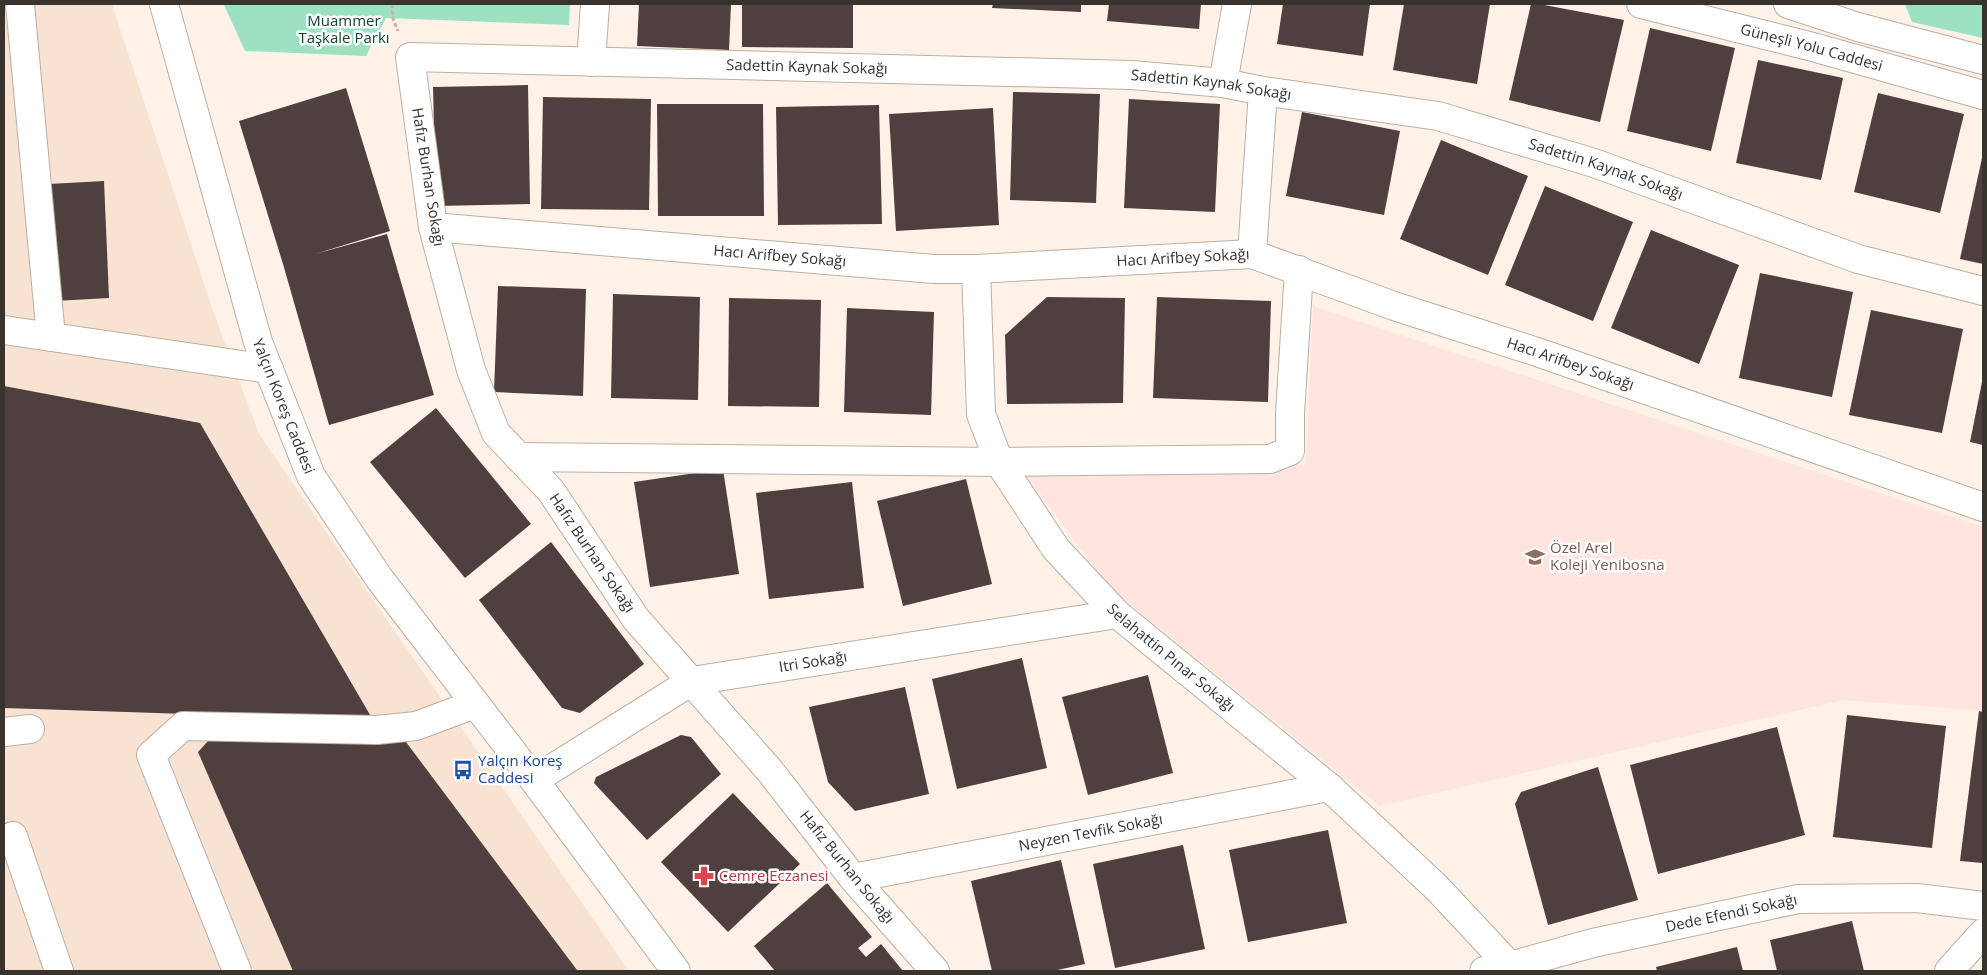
<svg xmlns="http://www.w3.org/2000/svg" width="1987" height="975" viewBox="0 0 1987 975" font-family="'Open Sans',sans-serif">
<style>
.built{fill:#f8e3d2}
.education{fill:#fee4df}
.green{fill:#9ee1c1}
.building{fill:#4f3f3e}
.lines{fill:none;stroke-linecap:round;stroke-linejoin:round}
.minor-casing{stroke:#bcaea3;stroke-width:30}
.major-casing{stroke:#bcaea3;stroke-width:30}
.path{stroke:#c1b6ae;stroke-width:3;stroke-dasharray:4 2.5;stroke-linecap:butt}
.minor{stroke:#fff;stroke-width:28}
.major{stroke:#fff;stroke-width:28}
.labels{text-anchor:middle;stroke-width:5;stroke-linejoin:round;paint-order:stroke}
.park-label{font-size:15px;fill:#124430;stroke:#fff}
.street-label{font-size:15px;fill:#39332e;stroke:#fff}
.education-label{font-size:15px;fill:#785e54;stroke:#fff;text-anchor:start}
.transit-label{font-size:15px;fill:#164399;stroke:#fff;text-anchor:start}
.health-label{font-size:15px;fill:#be3a42;stroke:#fff;text-anchor:start}
</style>
<rect width="100%" height="100%" fill="#fef2e8"/>
<polygon class="built" points="4,4 112,4 213,311 259,434 629,971 4,971"/>
<polygon class="education" points="1313,306 1983,527 1983,711 1844,700 1379,806 1109,587 1026,475 1217,474 1306,464"/>
<g class="green">
<polygon points="220,4 570,4 569,25 386,18 366,56 245,51 224,5"/>
<polygon points="1905,4 1983,4 1983,38 1912,22"/>
</g>
<g class="building">
<polygon points="639,4 731,4 729,50 637,46"/>
<polygon points="742,4 853,4 853,48 742,47"/>
<polygon points="993,4 1081,4 1081,12 992,8"/>
<polygon points="1109,4 1201,4 1199,29 1107,21"/>
<polygon points="1283,4 1370,4 1363,56 1277,44"/>
<polygon points="1404,4 1490,4 1477,84 1393,70"/>
<polygon points="1531,4 1539,4 1624,20 1600,122 1509,100"/>
<polygon points="1650,28 1735,48 1711,151 1627,131"/>
<polygon points="1758,60 1843,78 1821,180 1736,163"/>
<polygon points="528,85 530,204 436,206 433,87"/>
<polygon points="346,88 390,231 315,254 387,234 434,395 329,425 283,264 239,121"/>
<polygon points="1013,92 1100,94 1096,203 1010,200"/>
<polygon points="1878,93 1964,114 1940,213 1854,192"/>
<polygon points="543,97 651,99 649,210 541,209"/>
<polygon points="1129,99 1220,104 1215,212 1124,208"/>
<polygon points="657,104 763,104 764,216 658,216"/>
<polygon points="879,105 882,224 778,225 776,107"/>
<polygon points="993,108 999,225 896,231 889,114"/>
<polygon points="1302,112 1400,131 1384,215 1286,196"/>
<polygon points="1441,140 1528,176 1488,275 1400,239"/>
<polygon points="1982,158 1983,158 1983,264 1960,259"/>
<polygon points="104,181 109,298 55,301 49,184"/>
<polygon points="1545,186 1633,222 1593,321 1505,285"/>
<polygon points="1651,230 1739,265 1699,364 1611,328"/>
<polygon points="1760,273 1853,292 1832,397 1739,378"/>
<polygon points="498,286 586,289 583,396 494,392"/>
<polygon points="613,294 700,297 698,400 611,398"/>
<polygon points="1047,297 1125,298 1123,403 1007,404 1005,335"/>
<polygon points="1157,297 1271,301 1268,402 1153,398"/>
<polygon points="729,298 821,300 819,407 728,406"/>
<polygon points="847,308 934,312 931,415 844,412"/>
<polygon points="1871,310 1963,329 1942,433 1849,415"/>
<polygon points="1982,382 1983,382 1983,445 1970,442"/>
<polygon points="4,386 200,423 373,720 4,708"/>
<polygon points="436,408 531,524 465,578 370,462"/>
<polygon points="723,469 739,574 650,587 634,482"/>
<polygon points="966,479 992,584 903,606 877,501"/>
<polygon points="852,482 864,588 769,599 756,493"/>
<polygon points="551,542 644,664 580,713 562,708 479,600"/>
<polygon points="1022,658 1047,768 957,789 932,679"/>
<polygon points="1148,675 1173,773 1088,795 1062,697"/>
<polygon points="905,687 929,794 855,811 828,782 809,707"/>
<polygon points="1979,711 1983,712 1983,863 1960,861"/>
<polygon points="1847,715 1946,726 1932,848 1833,837"/>
<polygon points="1777,727 1805,835 1658,874 1630,765"/>
<polygon points="681,735 691,737 721,774 647,840 594,783 596,777"/>
<polygon points="209,740 406,742 577,970 293,971 198,752"/>
<polygon points="1598,767 1638,900 1548,925 1515,804 1521,792"/>
<polygon points="733,793 800,864 728,932 661,862"/>
<polygon points="1328,830 1347,923 1248,942 1229,850"/>
<polygon points="1183,845 1205,949 1115,968 1093,864"/>
<polygon points="1061,860 1085,964 1053,971 992,971 971,881"/>
<polygon points="827,883 872,937 858,948 866,957 881,944 903,971 775,971 754,946"/>
<polygon points="1852,921 1864,971 1777,971 1770,940"/>
<polygon points="1737,947 1743,971 1657,971 1656,967"/>
</g>
<g class="lines">
<defs>
<g id="minor">
<polyline points="20,4 51,337"/>
<path id="s1" d="M164 4 258 342 311 476 379 578 534 780 676 971"/>
<polyline points="591,62 595,4"/>
<polyline points="1223,83 1237,4"/>
<path id="s2" d="M433 227 934 269H976L1252 254 1394 306 1537 352 1983 507"/>
<polyline points="1252,254 1263,91"/>
<path id="s3" d="M976 269 981 414 999 462 1056 549 1117 614 1329 787 1437 888 1510 966"/>
<polyline points="4,330 269,369"/>
<polyline points="518,457 999,462 1270,459 1290,451 1290,413 1299,270"/>
<polyline points="4,732 30,729"/>
<path id="s4" d="M534 780 692 681 1117 614"/>
<polyline points="13,836 59,971"/>
<path id="s5" d="M853 878 1329 787"/>
<polyline points="237,971 151,755 183,726 377,730 416,726 475,704"/>
<path id="s6" d="M935 971 853 878 770 771 636 619 551 491 496 433 471 370 433 227 410 57 1132 75 1223 83 1263 91 1438 116 1594 163 1858 259 1983 291"/>
<path id="s7" d="M1484 971 1510 966 1593 943 1798 899 1917 898 1983 906"/>
<polyline points="1949,971 1983,933"/>
</g>
<g id="major">
<path id="s8" d="M1641 4 1813 47 1983 95"/>
<polyline points="1788,4 1858,27 1983,60"/>
</g>
</defs>
<use href="#minor" class="minor-casing"/>
<use href="#major" class="major-casing"/>
<polyline class="path" points="392,4 393,19 398,31"/>
<use href="#minor" class="minor"/>
<use href="#major" class="major"/>
</g>
<defs>
<symbol id="school-bare" viewBox="-9 -9 18 18"><path d="M0-5L7-2L0 1L-7-2ZM-4 1L0 2.5L4 1V4Q0 6-4 4Z" fill="#8d6e63" stroke="#fff" stroke-width="2.5" paint-order="stroke"/></symbol>
<symbol id="bus-bare" viewBox="-9 -9 18 18"><path d="M-5-6H5V4H4V6H2V4H-2V6H-4V4H-5ZM-3.5-4V0h7V-4ZM-3.5 1.2v1.5H-2V1.2ZM2 1.2v1.5H3.5V1.2Z" fill="#1a4fb4" stroke="#fff" stroke-width="2.5" paint-order="stroke"/></symbol>
<symbol id="pharmacy-bare" viewBox="-9 -9 18 18"><path d="M-2-6h4v4h4v4h-4v4h-4v-4h-4v-4h4Z" fill="#e0444e" stroke="#fff" stroke-width="2.5" paint-order="stroke"/></symbol>
</defs>
<g fill-rule="evenodd">
<use href="#school-bare" x="1521" y="543" width="28" height="28"/>
<use href="#bus-bare" x="449" y="756" width="28" height="28"/>
<use href="#pharmacy-bare" x="690" y="862" width="28" height="28"/>
</g>
<g class="labels">
<g class="park-label">
<text x="344" y="26">Muammer<tspan x="344" dy="17">Taşkale Parkı</tspan></text>
</g>
<g class="street-label">
<text dy="5" stroke="none"><textPath href="#s8" startOffset="176">Güneşli Yolu Caddesi</textPath></text>
<text dy="5" stroke="none"><textPath href="#s6" startOffset="1480">Sadettin Kaynak Sokağı</textPath></text>
<text dy="5" stroke="none"><textPath href="#s6" startOffset="1885">Sadettin Kaynak Sokağı</textPath></text>
<text dy="5" stroke="none"><textPath href="#s6" startOffset="2290">Sadettin Kaynak Sokağı</textPath></text>
<text transform="translate(428 177) rotate(81)" y="5">Hafız Burhan Sokağı</text>
<text dy="5" stroke="none"><textPath href="#s2" startOffset="348">Hacı Arifbey Sokağı</textPath></text>
<text dy="5" stroke="none"><textPath href="#s2" startOffset="752">Hacı Arifbey Sokağı</textPath></text>
<text dy="5" stroke="none"><textPath href="#s2" startOffset="1158">Hacı Arifbey Sokağı</textPath></text>
<text dy="5" stroke="none"><textPath href="#s1" startOffset="420">Yalçın Koreş Caddesi</textPath></text>
<text transform="translate(592 553) rotate(56)" y="5">Hafız Burhan Sokağı</text>
<text dy="5" stroke="none"><textPath href="#s3" startOffset="459">Selahattin Pınar Sokağı</textPath></text>
<text dy="5" stroke="none"><textPath href="#s4" startOffset="309">Itri Sokağı</textPath></text>
<text dy="5" stroke="none"><textPath href="#s5" startOffset="242">Neyzen Tevfik Sokağı</textPath></text>
<text transform="translate(847 867) rotate(51)" y="5">Hafız Burhan Sokağı</text>
<text dy="5" stroke="none"><textPath href="#s7" startOffset="254">Dede Efendi Sokağı</textPath></text>
</g>
<g class="education-label">
<text x="1550" y="553">Özel Arel<tspan x="1550" dy="17">Koleji Yenibosna</tspan></text>
</g>
<g class="transit-label">
<text x="478" y="766">Yalçın Koreş<tspan x="478" dy="17">Caddesi</tspan></text>
</g>
<g class="health-label">
<text x="719" y="881">Cemre Eczanesi</text>
</g>
</g>
<rect width="1987" height="975" fill="none" stroke="#39332e" stroke-width="10"/>
</svg>
